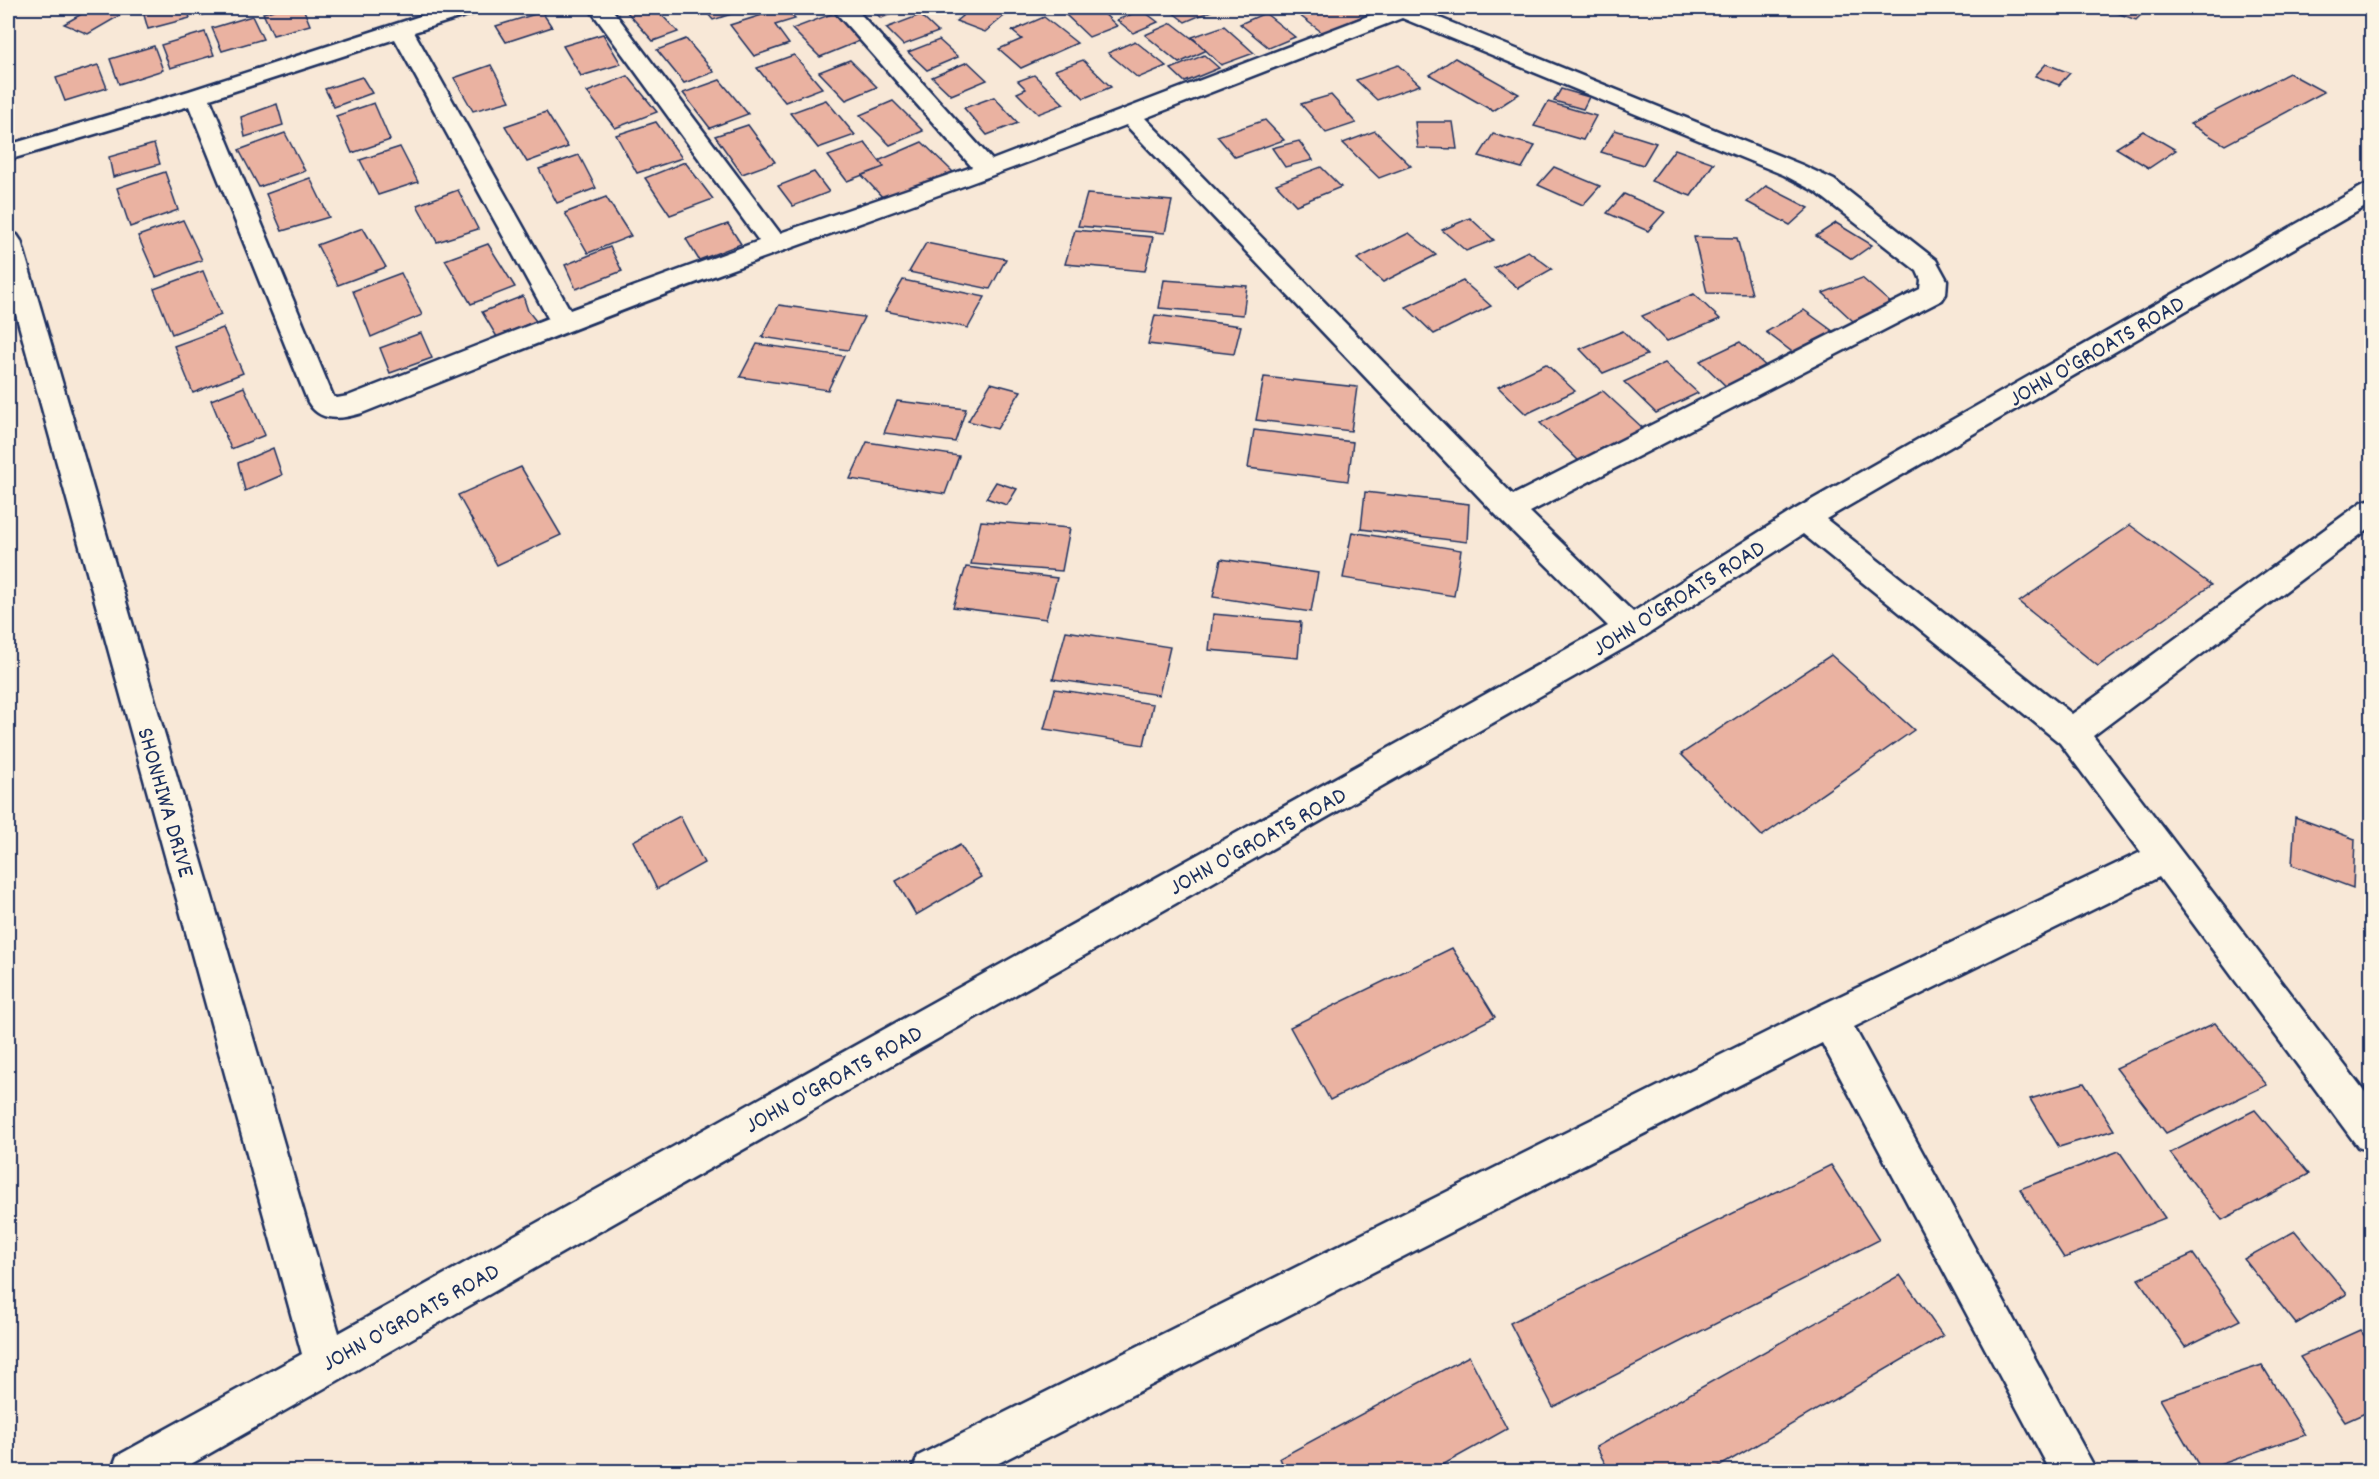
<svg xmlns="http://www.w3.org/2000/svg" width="2379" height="1479" viewBox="0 0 2379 1479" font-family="Dekko,sans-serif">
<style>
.building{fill:#eab2a1;stroke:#1b2f5e;stroke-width:1.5}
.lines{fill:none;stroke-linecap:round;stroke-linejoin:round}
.minor-casing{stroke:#1b2f5e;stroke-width:5}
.minor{fill:#fcf5e5;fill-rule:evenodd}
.labels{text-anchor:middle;stroke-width:4.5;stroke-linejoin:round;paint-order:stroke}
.street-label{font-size:24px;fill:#1b2f5e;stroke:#fcf5e5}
</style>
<rect width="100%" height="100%" fill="#f8e8d7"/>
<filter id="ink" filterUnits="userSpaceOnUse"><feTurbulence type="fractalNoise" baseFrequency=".0167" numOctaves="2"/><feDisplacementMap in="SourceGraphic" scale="12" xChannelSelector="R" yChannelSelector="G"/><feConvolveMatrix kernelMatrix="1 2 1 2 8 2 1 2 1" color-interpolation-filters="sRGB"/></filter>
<g filter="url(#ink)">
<g class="building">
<polygon points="92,8 127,8 131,9 88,34 64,24"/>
<polygon points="142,8 187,8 190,18 148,29"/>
<polygon points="199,8 230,8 202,15"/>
<polygon points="281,8 303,8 310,25 273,35 263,13"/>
<polygon points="639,8 655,8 678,32 653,41 627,12"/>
<polygon points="703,8 750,8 713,20"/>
<polygon points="784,8 795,19 775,25 789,44 754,56 730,25"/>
<polygon points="870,8 909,8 881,18"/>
<polygon points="972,8 996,8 1009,12 985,32 956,21"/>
<polygon points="1084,8 1098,8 1117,26 1089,37 1065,14"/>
<polygon points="1167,8 1218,8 1185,22"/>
<polygon points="1295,8 1375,8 1378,10 1323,33 1291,9"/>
<polygon points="2104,8 2148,8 2136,20"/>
<polygon points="1142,10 1158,22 1133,33 1117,20"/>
<polygon points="542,12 552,27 506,42 496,26"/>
<polygon points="834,13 862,40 820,57 792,29"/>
<polygon points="1265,13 1295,37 1269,48 1240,24"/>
<polygon points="920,15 938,32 903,45 886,28"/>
<polygon points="252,16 263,39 222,51 212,28"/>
<polygon points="1044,17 1077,43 1021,68 999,49 1022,39 1012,31"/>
<polygon points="1172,23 1207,50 1179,63 1145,35"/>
<polygon points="1224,26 1254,53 1221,65 1192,37"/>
<polygon points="205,32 214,55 170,68 161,45"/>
<polygon points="603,34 621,64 581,76 563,46"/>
<polygon points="686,39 714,72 684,83 657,50"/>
<polygon points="939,40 958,57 927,70 908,52"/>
<polygon points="1135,41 1166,66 1138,78 1108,53"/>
<polygon points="154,46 163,70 119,84 110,59"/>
<polygon points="794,55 822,88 785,102 757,68"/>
<polygon points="1204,55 1219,68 1185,82 1171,69"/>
<polygon points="1455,58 1519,94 1493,111 1430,75"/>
<polygon points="850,60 877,87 846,100 819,72"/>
<polygon points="1083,60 1111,87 1084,98 1055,70"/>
<polygon points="968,62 987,80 951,95 932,77"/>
<polygon points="2046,64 2070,73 2059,85 2035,76"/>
<polygon points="98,65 107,88 65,101 56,78"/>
<polygon points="491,65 510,101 473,111 454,78"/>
<polygon points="1398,65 1420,85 1377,100 1356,80"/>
<polygon points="2289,73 2324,92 2225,145 2190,124"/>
<polygon points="1034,75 1064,104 1038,114 1017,93 1026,89 1018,81"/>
<polygon points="628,76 657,112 615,128 587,92"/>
<polygon points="362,77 372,93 334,107 325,89"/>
<polygon points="720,80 748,114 710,128 683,93"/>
<polygon points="1561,89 1589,97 1583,109 1554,101"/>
<polygon points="1331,95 1356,123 1326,133 1301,104"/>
<polygon points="994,97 1018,123 987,135 964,108"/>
<polygon points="826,100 855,135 818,148 790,113"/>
<polygon points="893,101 923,131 890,145 860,115"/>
<polygon points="1548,102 1596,116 1583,140 1534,126"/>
<polygon points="374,103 390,140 352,153 336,116"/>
<polygon points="277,104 283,125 245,137 241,117"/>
<polygon points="546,112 568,147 527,162 505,126"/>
<polygon points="1265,120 1284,140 1235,157 1217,136"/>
<polygon points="656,122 682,158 637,173 616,135"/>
<polygon points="1415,122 1453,122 1457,149 1418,148"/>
<polygon points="748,125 775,162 742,174 715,136"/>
<polygon points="1615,130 1656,143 1643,165 1601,152"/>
<polygon points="1375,131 1411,166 1379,178 1343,143"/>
<polygon points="2143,131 2176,150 2149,168 2116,148"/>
<polygon points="285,133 305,171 259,187 239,150"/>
<polygon points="1493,134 1535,146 1522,168 1479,156"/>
<polygon points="1299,141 1313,160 1285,167 1272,148"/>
<polygon points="922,142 953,172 886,201 857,170"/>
<polygon points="865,143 884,167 847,181 828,156"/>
<polygon points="154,144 160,164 113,177 109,157"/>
<polygon points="400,147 418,182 378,195 360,160"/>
<polygon points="1675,149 1714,163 1691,196 1651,181"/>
<polygon points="579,155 596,188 557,203 539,169"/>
<polygon points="685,162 713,199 670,215 645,178"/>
<polygon points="1321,167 1341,187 1296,205 1276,184"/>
<polygon points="1554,167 1600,186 1583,205 1538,185"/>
<polygon points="165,172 178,210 130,227 117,188"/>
<polygon points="814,172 829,192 793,206 778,186"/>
<polygon points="310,178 329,217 282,231 266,194"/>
<polygon points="1766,186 1809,208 1790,225 1747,202"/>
<polygon points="458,190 478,229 437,242 417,205"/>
<polygon points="1087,194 1172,201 1165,233 1078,226"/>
<polygon points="1624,194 1665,212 1648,231 1607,213"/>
<polygon points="606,197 631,236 588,253 565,213"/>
<polygon points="1470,218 1494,240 1466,251 1442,230"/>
<polygon points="183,220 202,260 156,277 138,236"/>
<polygon points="1836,223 1872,245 1852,259 1816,236"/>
<polygon points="728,224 741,244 699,260 686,239"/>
<polygon points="363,228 386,267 338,285 317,245"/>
<polygon points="1075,230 1153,237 1145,271 1065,264"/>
<polygon points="1409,233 1436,255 1383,282 1357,259"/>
<polygon points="1694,237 1737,238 1752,294 1707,293"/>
<polygon points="926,243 1006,259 990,289 909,272"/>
<polygon points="488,244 515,287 471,304 445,260"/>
<polygon points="610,247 622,271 576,289 565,265"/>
<polygon points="1528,251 1552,269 1518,288 1494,268"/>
<polygon points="203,271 221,315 172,334 154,289"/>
<polygon points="401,273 422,315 371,337 353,291"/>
<polygon points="1862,278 1893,305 1853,321 1823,293"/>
<polygon points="903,280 985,297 968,328 885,311"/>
<polygon points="1164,280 1247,286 1243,315 1159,308"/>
<polygon points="1463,281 1491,306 1434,334 1406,307"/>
<polygon points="1694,294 1720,319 1667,341 1642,316"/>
<polygon points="523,296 528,311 536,321 497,337 482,312"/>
<polygon points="779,305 864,317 848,350 762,337"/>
<polygon points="1804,310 1834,332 1795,354 1766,332"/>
<polygon points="1155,315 1241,326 1234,354 1148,344"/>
<polygon points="223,328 243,373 193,393 174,346"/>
<polygon points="1623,331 1647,355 1603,373 1580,349"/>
<polygon points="421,333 432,358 390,373 380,348"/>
<polygon points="1740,342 1772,372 1731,391 1700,361"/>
<polygon points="757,344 844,356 828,390 740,377"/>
<polygon points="1665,363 1698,393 1656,413 1624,382"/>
<polygon points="1546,364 1575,391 1526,414 1498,387"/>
<polygon points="1264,377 1357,387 1351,431 1256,420"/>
<polygon points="991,383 1021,391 997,429 968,421"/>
<polygon points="244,387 265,435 231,449 211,400"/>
<polygon points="1603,391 1645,430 1581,463 1540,423"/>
<polygon points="897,401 966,409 955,442 884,433"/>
<polygon points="1254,430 1353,442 1348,481 1248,468"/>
<polygon points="867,442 959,456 945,494 850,479"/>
<polygon points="273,448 282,475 245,491 238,463"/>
<polygon points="521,467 561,535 497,565 458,495"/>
<polygon points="996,482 1017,489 1007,505 986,498"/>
<polygon points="1365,492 1469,504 1467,542 1361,529"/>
<polygon points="981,521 1070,528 1062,571 971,564"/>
<polygon points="2130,525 2211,585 2098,666 2019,602"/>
<polygon points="1352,532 1461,550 1454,596 1343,578"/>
<polygon points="1221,559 1318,573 1311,612 1213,597"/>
<polygon points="966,567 1057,578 1046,619 953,607"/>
<polygon points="1213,614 1301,622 1298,658 1209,650"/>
<polygon points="1066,631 1170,647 1159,695 1053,679"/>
<polygon points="1831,655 1914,730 1762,836 1681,754"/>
<polygon points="1055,689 1153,704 1144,745 1044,729"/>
<polygon points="680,816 704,863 657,889 633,841"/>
<polygon points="2295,817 2355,839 2353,888 2292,865"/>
<polygon points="960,845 981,877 916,915 896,881"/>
<polygon points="1452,948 1495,1017 1330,1100 1290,1027"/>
<polygon points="2215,1023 2267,1085 2166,1133 2116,1068"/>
<polygon points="2084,1083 2114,1130 2059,1147 2030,1099"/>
<polygon points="2255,1110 2309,1174 2222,1220 2170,1153"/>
<polygon points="2119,1151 2165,1218 2064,1258 2020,1189"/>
<polygon points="1831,1165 1879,1240 1553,1407 1510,1323"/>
<polygon points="2295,1231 2347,1294 2296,1324 2244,1259"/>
<polygon points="2193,1254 2240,1320 2185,1347 2138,1279"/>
<polygon points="1900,1275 1943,1336 1710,1472 1610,1472 1596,1447"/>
<polygon points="2360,1330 2372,1346 2372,1410 2345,1422 2300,1357"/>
<polygon points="1469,1356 1507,1429 1430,1472 1286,1472 1280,1458"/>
<polygon points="2262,1365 2305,1435 2202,1471 2160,1399"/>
</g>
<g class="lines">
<defs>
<path id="minor" d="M445 8H477L474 13 414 32 570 310 759 241 589 8H611L780 233 972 167 832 8H855L992 160 1389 8H1415L1802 165 1834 180 1936 260 1947 280 1946 294 1942 300 1530 512 1633 612 1794 510 2363 186 2372 184V203L1826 519 2072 714 2362 502 2372 499V526L2093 736 2372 1101V1152L2358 1147 2159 877 1854 1027 2097 1472H2051L1822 1043 981 1472H912L918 1456 1817 1007 2141 852 2060 743 1803 534 1642 638 177 1472H111L117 1456 302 1354 8 285V233L17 235 21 241 339 1333 1608 626 1499 518 1126 125C1013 169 899 209 785 250 643 301 502 357 362 413 342 419 320 423 308 402L189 106 8 160V145L189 91ZM1402 18 1784 175 1816 192 1917 271 1921 280 1920 289 1513 495 1145 118ZM395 39 548 318 348 396 337 398 333 396 210 99Z"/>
</defs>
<use href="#minor" class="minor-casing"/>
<use href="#minor" class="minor"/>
</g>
</g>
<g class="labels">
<g class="street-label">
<text transform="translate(2096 350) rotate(-30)" y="8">JOHN O'GROATS ROAD</text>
<text transform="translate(1678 597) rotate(-32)" y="8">JOHN O'GROATS ROAD</text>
<text transform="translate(167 802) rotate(74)" y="8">SHONHIWA DRIVE</text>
<text transform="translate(1257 840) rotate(-29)" y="8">JOHN O'GROATS ROAD</text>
<text transform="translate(833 1078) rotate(-29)" y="8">JOHN O'GROATS ROAD</text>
<text transform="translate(410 1316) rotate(-29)" y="8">JOHN O'GROATS ROAD</text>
</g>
</g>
<rect width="2379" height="1479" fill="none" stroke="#fcf5e5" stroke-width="30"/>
<rect x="15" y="15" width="2349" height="1449" fill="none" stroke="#1b2f5e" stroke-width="2" filter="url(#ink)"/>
</svg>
